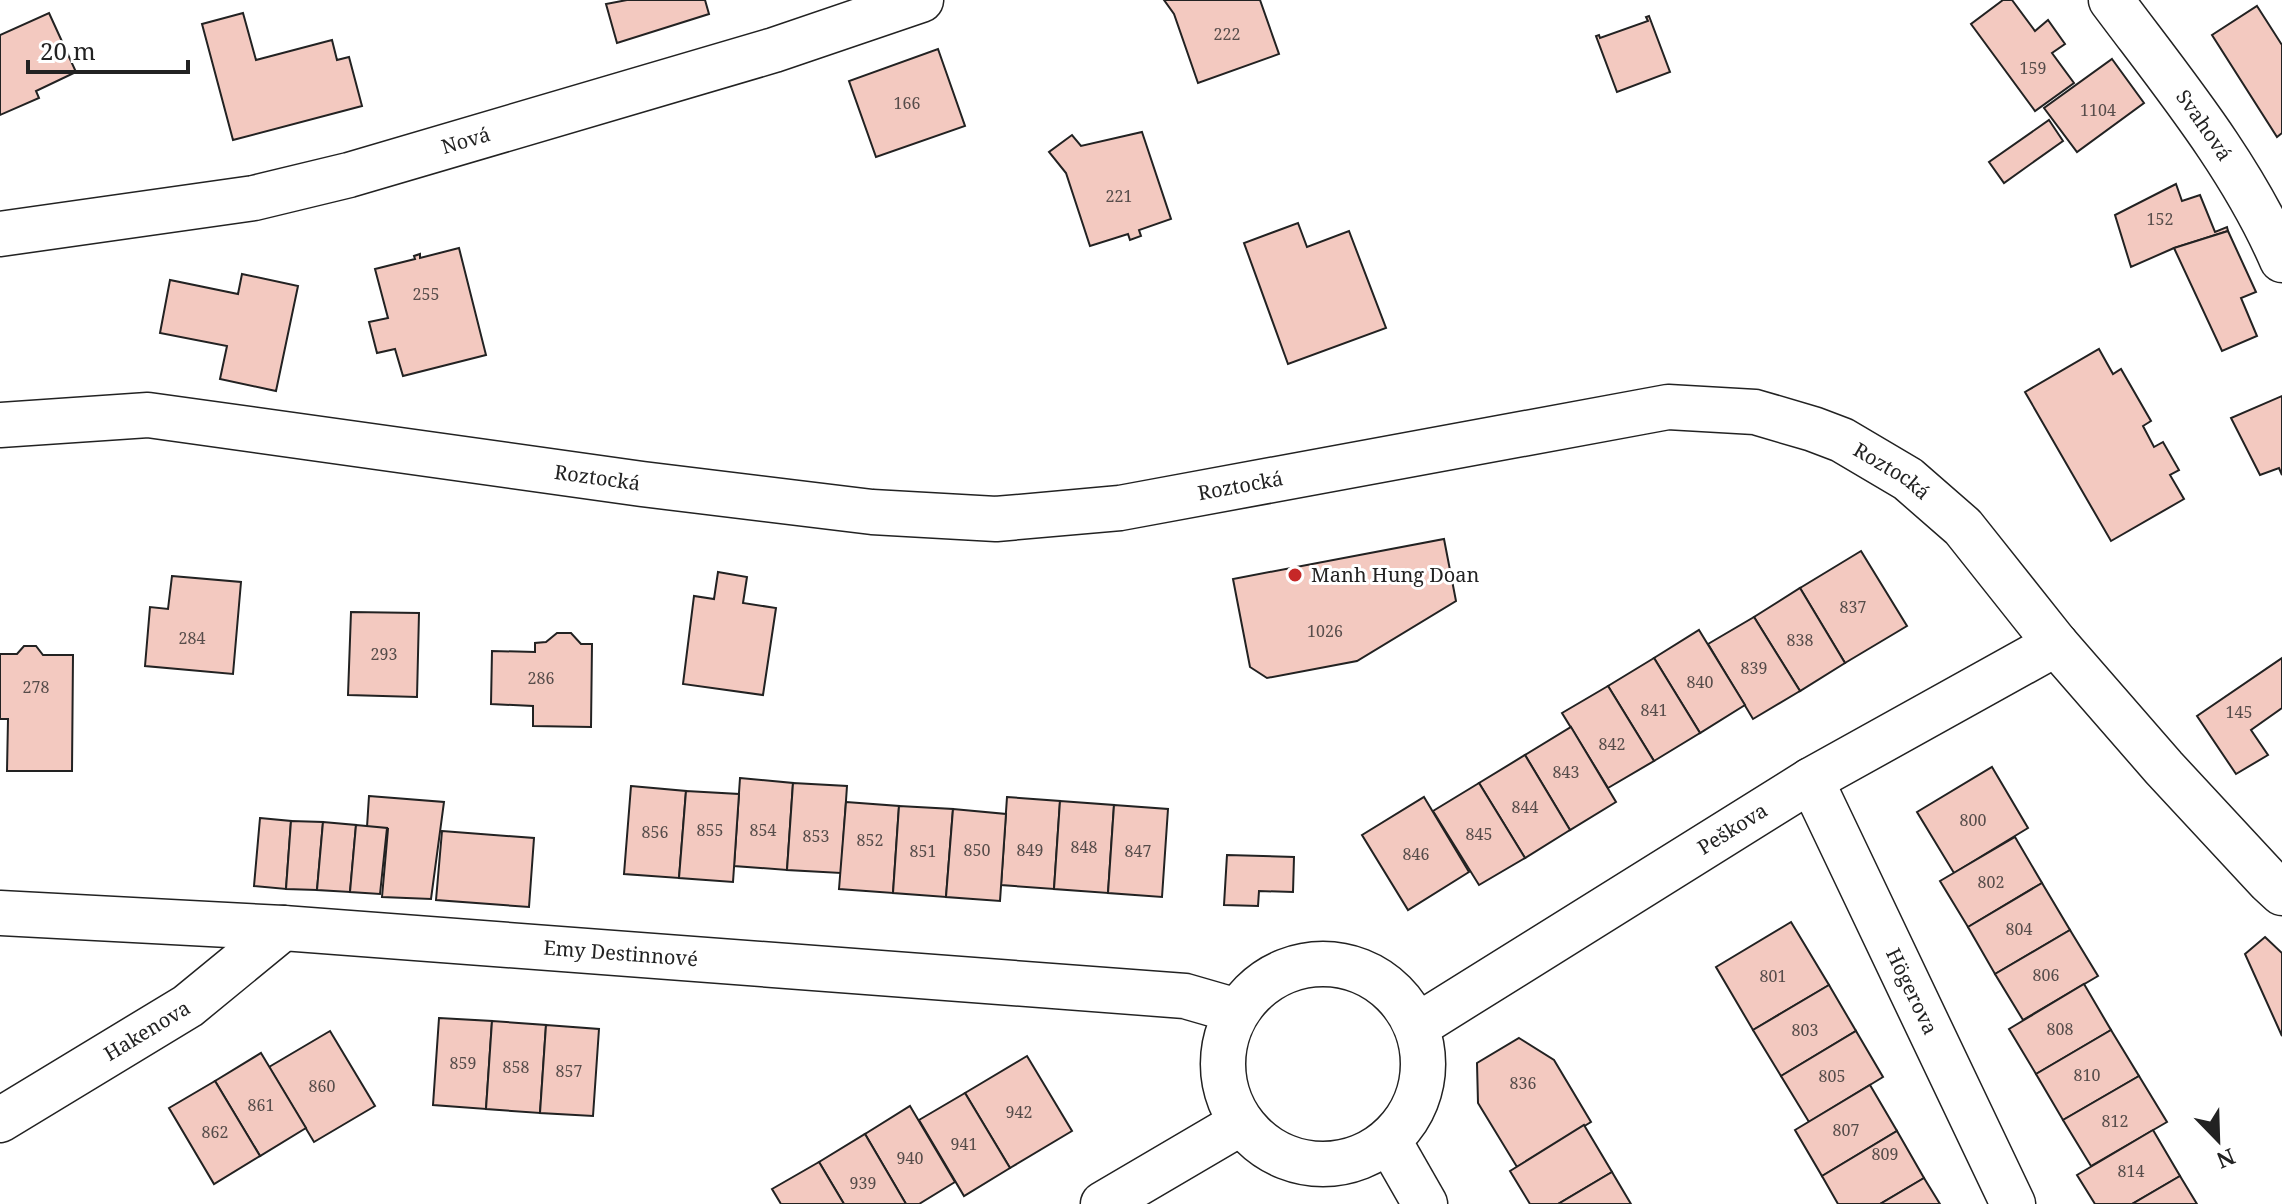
<svg xmlns="http://www.w3.org/2000/svg" width="2282" height="1204" viewBox="0 0 2282 1204" font-family="'Noto Serif',serif">
<style>
.building{fill:#f3c9c0;stroke:#222;stroke-width:2}
.lines{fill:none;stroke-linecap:round;stroke-linejoin:round}
.minor-casing{stroke:#222;stroke-width:47}
.tertiary-casing{stroke:#222;stroke-width:47}
.minor{stroke:#fff;stroke-width:44}
.tertiary{stroke:#fff;stroke-width:44}
.poi-dot{fill:#c62828;stroke:#fff;stroke-width:3}
.labels{text-anchor:middle;stroke-width:6;stroke-linejoin:round;paint-order:stroke}
.number-label{font-size:16px;fill:#564c4a}
.street-label{font-size:20px;fill:#222;stroke:#fff}
.poi-label{font-size:20px;fill:#222;stroke:#fff;text-anchor:start}
</style>
<rect width="100%" height="100%" fill="#fff"/>
<g class="building">
<polygon points="627,0 705,0 709,14 617,43 606,4"/>
<polygon points="1164,0 1260,0 1279,54 1198,83 1174,14"/>
<polygon points="2003,0 2012,0 2035,31 2048,20 2065,44 2052,53 2074,83 2035,111 1971,24"/>
<polygon points="2257,6 2282,45 2282,133 2277,137 2212,35"/>
<polygon points="49,13 76,72 36,91 39,98 0,115 0,35"/>
<polygon points="243,13 256,60 332,40 337,60 349,57 362,106 233,140 202,24"/>
<polygon points="1649,16 1670,72 1617,92 1596,36 1599,35 1600,38 1648,21 1646,17"/>
<polygon points="938,49 965,126 876,157 849,81"/>
<polygon points="2112,59 2144,103 2077,152 2044,108"/>
<polygon points="2049,120 2063,141 2004,183 1989,162"/>
<polygon points="1142,132 1171,219 1139,230 1141,236 1130,240 1128,234 1090,246 1066,173 1049,152 1072,135 1081,146"/>
<polygon points="2176,184 2182,201 2200,195 2215,232 2227,227 2228,231 2174,248 2131,267 2115,215"/>
<polygon points="1298,223 1307,247 1349,231 1386,328 1288,364 1244,243"/>
<polygon points="2228,231 2256,292 2241,298 2257,336 2222,351 2174,248"/>
<polygon points="459,248 486,355 403,376 395,349 377,353 369,322 388,318 375,269 415,259 414,256 420,254 420,258"/>
<polygon points="242,274 298,286 276,391 220,379 227,346 160,333 170,280 238,294"/>
<polygon points="2099,349 2113,374 2121,369 2151,421 2143,426 2154,447 2163,442 2179,470 2170,475 2184,499 2111,541 2025,392"/>
<polygon points="2282,396 2282,475 2279,468 2260,475 2231,418"/>
<polygon points="1444,539 1456,601 1357,661 1267,678 1250,667 1233,579"/>
<polygon points="1861,551 1907,626 1845,663 1800,588"/>
<polygon points="718,572 747,577 743,603 776,608 763,695 683,684 694,596 714,599"/>
<polygon points="172,576 241,582 233,674 145,666 150,607 168,609"/>
<polygon points="1800,588 1845,663 1800,691 1754,617"/>
<polygon points="351,612 419,613 417,697 348,695"/>
<polygon points="1754,617 1800,691 1753,719 1708,644"/>
<polygon points="1699,630 1745,705 1700,733 1654,658"/>
<polygon points="557,633 571,633 581,644 592,644 591,727 533,726 533,706 491,704 492,651 535,652 535,643 546,642"/>
<polygon points="24,646 36,646 43,655 73,655 72,771 7,771 8,719 0,719 0,654 17,654"/>
<polygon points="1654,658 1700,733 1654,761 1608,686"/>
<polygon points="2282,658 2282,708 2251,730 2268,755 2236,774 2197,716"/>
<polygon points="1608,686 1654,761 1608,788 1562,713"/>
<polygon points="1571,727 1616,802 1570,830 1525,755"/>
<polygon points="1525,755 1570,830 1525,858 1479,783"/>
<polygon points="1992,767 2028,828 1954,873 1917,812"/>
<polygon points="740,778 793,783 787,870 734,866"/>
<polygon points="793,783 847,786 841,873 787,870"/>
<polygon points="1479,783 1525,858 1479,885 1433,811"/>
<polygon points="631,786 686,791 679,878 624,874"/>
<polygon points="686,791 739,794 733,882 679,878"/>
<polygon points="369,796 444,802 431,899 382,897 388,829 367,827"/>
<polygon points="1007,797 1060,801 1054,889 1001,885"/>
<polygon points="1424,797 1469,872 1408,910 1362,835"/>
<polygon points="1060,801 1114,805 1108,893 1054,889"/>
<polygon points="846,802 899,806 893,893 839,889"/>
<polygon points="1114,805 1168,809 1162,897 1108,893"/>
<polygon points="899,806 953,809 946,897 893,893"/>
<polygon points="953,809 1006,814 1000,901 946,897"/>
<polygon points="260,818 291,821 286,889 254,886"/>
<polygon points="291,821 323,822 317,890 286,889"/>
<polygon points="323,822 356,825 350,892 317,890"/>
<polygon points="356,825 387,828 380,894 350,892"/>
<polygon points="442,831 534,838 529,907 436,900"/>
<polygon points="2015,837 2042,883 1968,927 1940,881"/>
<polygon points="1227,855 1294,857 1293,892 1259,891 1258,906 1224,905"/>
<polygon points="2042,883 2070,930 1995,974 1968,927"/>
<polygon points="1791,922 1829,985 1753,1030 1716,967"/>
<polygon points="2070,930 2098,976 2023,1020 1995,974"/>
<polygon points="2265,937 2282,953 2282,1036 2245,954"/>
<polygon points="2084,984 2111,1030 2036,1074 2009,1029"/>
<polygon points="1829,985 1856,1031 1781,1076 1753,1030"/>
<polygon points="439,1018 492,1021 486,1109 433,1105"/>
<polygon points="492,1021 546,1025 540,1113 486,1109"/>
<polygon points="546,1025 599,1029 593,1116 540,1113"/>
<polygon points="2111,1030 2139,1076 2063,1120 2036,1074"/>
<polygon points="330,1031 375,1106 314,1142 269,1067"/>
<polygon points="1856,1031 1883,1077 1809,1122 1781,1076"/>
<polygon points="1519,1038 1554,1060 1591,1122 1517,1167 1478,1103 1477,1063"/>
<polygon points="261,1053 306,1128 260,1156 215,1081"/>
<polygon points="1027,1056 1072,1131 1010,1168 965,1093"/>
<polygon points="2139,1076 2167,1122 2091,1166 2063,1120"/>
<polygon points="215,1081 260,1156 214,1184 169,1108"/>
<polygon points="1870,1085 1897,1131 1822,1176 1795,1130"/>
<polygon points="965,1093 1010,1168 964,1196 919,1120"/>
<polygon points="910,1106 955,1182 919,1204 906,1204 865,1134"/>
<polygon points="1584,1125 1612,1172 1558,1204 1530,1204 1510,1171"/>
<polygon points="2153,1130 2180,1176 2132,1204 2095,1204 2077,1175"/>
<polygon points="1897,1131 1924,1178 1880,1204 1838,1204 1822,1176"/>
<polygon points="865,1134 906,1204 844,1204 819,1162"/>
<polygon points="819,1162 844,1204 781,1204 772,1189"/>
<polygon points="1612,1172 1631,1204 1558,1204"/>
<polygon points="2180,1176 2197,1204 2132,1204"/>
<polygon points="1924,1178 1940,1204 1880,1204"/>
</g>
<g class="lines">
<defs>
<g id="minor">
<path id="s1" d="M2111 0C2173 83 2241 165 2282 260"/>
<path id="s2" d="M0 234 254 198 349 175 774 50 921 0"/>
<path id="s3" d="M1811 780 2013 1204"/>
<path id="s4" d="M0 913 283 928 1185 996 1237 1011"/>
<circle cx="1323" cy="1064" r="100"/>
<path id="s5" d="M1417 1026 1811 780 2056 644"/>
<path id="s6" d="M0 1120 188 1006 283 928"/>
<polyline points="1389,1141 1425,1204"/>
<polyline points="1103,1204 1241,1123"/>
</g>
<g id="tertiary">
<path id="s7" d="M0 425 148 415 642 484 872 512 996 519 1120 508 1668 407 1755 412 1813 429 1842 440 1908 479 1963 527 2056 644 2164 768 2269 881 2282 893"/>
</g>
</defs>
<use href="#minor" class="minor-casing"/>
<use href="#tertiary" class="tertiary-casing"/>
<use href="#minor" class="minor"/>
<use href="#tertiary" class="tertiary"/>
</g>
<circle class="poi-dot" cx="1295" cy="575" r="8"/>
<g class="labels">
<g class="number-label">
<text x="1227" y="40">222</text>
<text x="2033" y="74">159</text>
<text x="907" y="109">166</text>
<text x="2098" y="116">1104</text>
<text x="1119" y="202">221</text>
<text x="2160" y="225">152</text>
<text x="426" y="300">255</text>
<text x="1853" y="613">837</text>
<text x="1325" y="637">1026</text>
<text x="192" y="644">284</text>
<text x="1800" y="646">838</text>
<text x="384" y="660">293</text>
<text x="1754" y="674">839</text>
<text x="541" y="684">286</text>
<text x="1700" y="688">840</text>
<text x="36" y="693">278</text>
<text x="1654" y="716">841</text>
<text x="2239" y="718">145</text>
<text x="1612" y="750">842</text>
<text x="1566" y="778">843</text>
<text x="1525" y="813">844</text>
<text x="1973" y="826">800</text>
<text x="710" y="836">855</text>
<text x="763" y="836">854</text>
<text x="655" y="838">856</text>
<text x="1479" y="840">845</text>
<text x="816" y="842">853</text>
<text x="870" y="846">852</text>
<text x="1084" y="853">848</text>
<text x="977" y="856">850</text>
<text x="1030" y="856">849</text>
<text x="923" y="857">851</text>
<text x="1138" y="857">847</text>
<text x="1416" y="860">846</text>
<text x="1991" y="888">802</text>
<text x="2019" y="935">804</text>
<text x="2046" y="981">806</text>
<text x="1773" y="982">801</text>
<text x="2060" y="1035">808</text>
<text x="1805" y="1036">803</text>
<text x="463" y="1069">859</text>
<text x="516" y="1073">858</text>
<text x="569" y="1077">857</text>
<text x="2087" y="1081">810</text>
<text x="1832" y="1082">805</text>
<text x="1523" y="1089">836</text>
<text x="322" y="1092">860</text>
<text x="261" y="1111">861</text>
<text x="1019" y="1118">942</text>
<text x="2115" y="1127">812</text>
<text x="1846" y="1136">807</text>
<text x="215" y="1138">862</text>
<text x="964" y="1150">941</text>
<text x="1885" y="1160">809</text>
<text x="910" y="1164">940</text>
<text x="2131" y="1177">814</text>
<text x="863" y="1189">939</text>
</g>
<g class="street-label">
<text dy="7" stroke="none"><textPath href="#s1" startOffset="156">Svahová</textPath></text>
<text dy="7" stroke="none"><textPath href="#s2" startOffset="476">Nová</textPath></text>
<text dy="7" stroke="none"><textPath href="#s7" startOffset="1922">Roztocká</textPath></text>
<text dy="7" stroke="none"><textPath href="#s7" startOffset="602">Roztocká</textPath></text>
<text dy="7" stroke="none"><textPath href="#s7" startOffset="1250">Roztocká</textPath></text>
<text dy="7" stroke="none"><textPath href="#s5" startOffset="372">Peškova</textPath></text>
<text dy="7" stroke="none"><textPath href="#s4" startOffset="622">Emy Destinnové</textPath></text>
<text dy="7" stroke="none"><textPath href="#s3" startOffset="234">Högerova</textPath></text>
<text dy="7" stroke="none"><textPath href="#s6" startOffset="172">Hakenova</textPath></text>
</g>
<g class="poi-label">
<text x="1311" y="582">Manh Hung Doan</text>
</g>
</g>
<g transform="translate(2218 1140) rotate(157)" stroke="#ffffff" stroke-width="6" paint-order="stroke">
<path d="M0-6L14 30L0 20L-14 30Z" fill="#222222"/>
<text y="-12" font-size="22" font-weight="bold" text-anchor="middle" fill="#222222">N</text>
</g>
<path d="M28 60v12h160v-12" fill="none" stroke="#222222" stroke-width="4"/>
<text x="40" y="60" font-size="24" fill="#222222" stroke="#ffffff" stroke-width="6" paint-order="stroke">20 m</text>
</svg>
